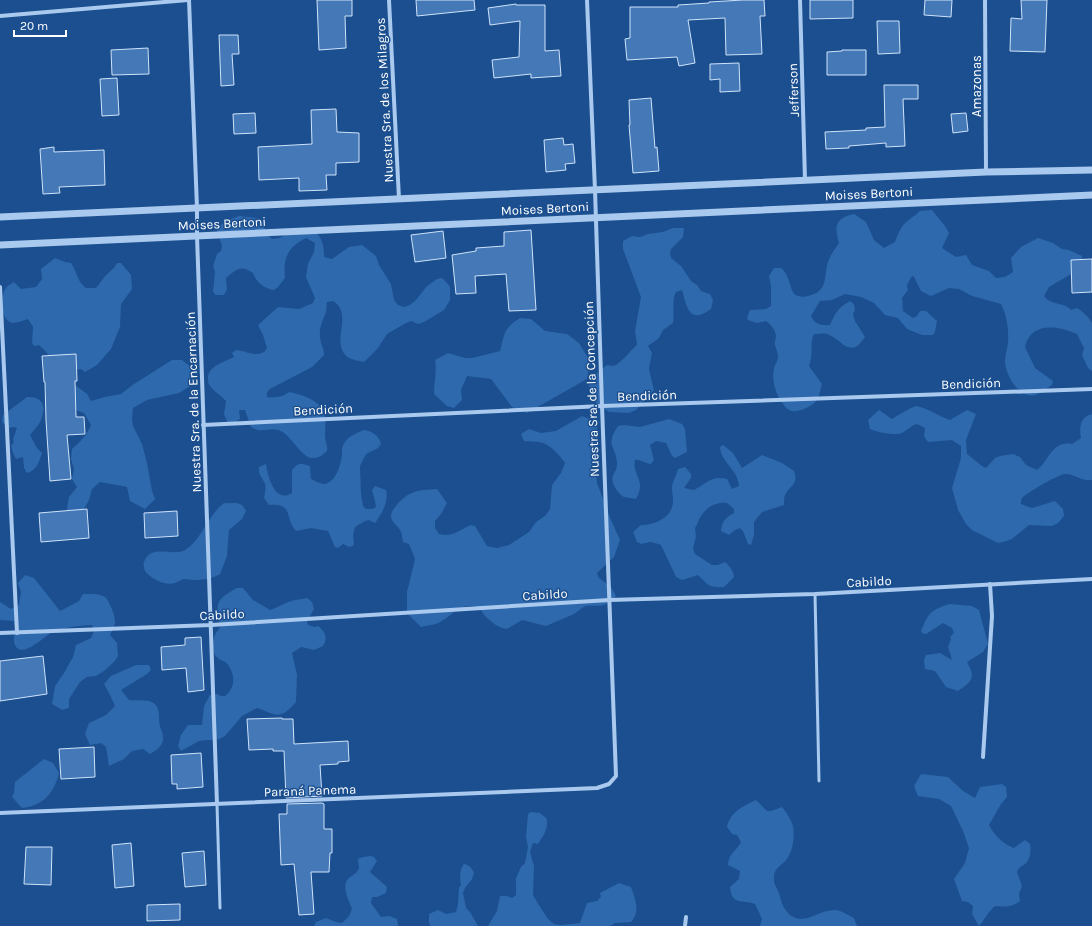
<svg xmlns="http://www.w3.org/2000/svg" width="1092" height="926" viewBox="0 0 1092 926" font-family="Karla,sans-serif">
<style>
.green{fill:#2e69ad}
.building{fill:#4478b7;stroke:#cfe3fa}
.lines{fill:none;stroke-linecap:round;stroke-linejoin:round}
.service{stroke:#a9c9ee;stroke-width:3}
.minor{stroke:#a9c9ee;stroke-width:4}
.tertiary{stroke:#a9c9ee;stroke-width:7}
.labels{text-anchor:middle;stroke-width:3;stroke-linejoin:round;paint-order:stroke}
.street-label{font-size:13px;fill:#fff;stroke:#1b4f8f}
</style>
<rect width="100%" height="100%" fill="#1b4f8f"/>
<g class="green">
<path d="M932 210 945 226 949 233 942 248 956 257 966 255 972 265 989 271 996 278 1005 277 1013 272 1011 258 1021 247 1038 238 1053 243 1062 249 1069 250 1082 256 1081 266 1078 270 1049 287 1044 296C1051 306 1065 302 1071 310L1077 308C1083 312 1088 316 1092 323V371L1088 368 1082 355 1084 348 1077 334C1057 325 1031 322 1025 347L1035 368 1053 381 1052 385C1047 388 1041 393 1036 395 1019 399 1006 376 1005 362 1005 356 1007 350 1008 343 1009 330 1007 316 1001 304L972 296 959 289 949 288 931 296 921 291 914 277 912 276 907 285 908 290 902 298 903 311 913 318 917 316 920 311H926L937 321 935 332 933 335H922L907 329 898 318 885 315 874 303 861 297 845 294 832 300 820 301 811 316C814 324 822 326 830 325 836 312 837 309 850 301L854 304 855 310 853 314 855 321 865 337C850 360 843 340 827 334 824 333 818 334 814 334 809 344 814 354 809 366L822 384C820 390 820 396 816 401 813 406 797 413 792 411 786 410 782 402 779 398 774 388 771 377 775 365 776 363 778 360 778 357 778 353 776 349 775 345 774 342 776 339 776 336 775 329 771 325 766 321L757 323 748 320 747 318 750 310 766 309 771 306V286L769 276 774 268H781C791 276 789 291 796 295 799 297 804 297 808 296 829 291 823 278 828 262 830 255 835 249 839 243 834 226 835 218 854 214L866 222 874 240 884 248 895 242C897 236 900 229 904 224 909 219 915 216 920 211Z"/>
<path d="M239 216 257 218 262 222 267 234 272 239 279 238 294 231 316 232C323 240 324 247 324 257L332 259 349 247 362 245 376 256 379 265 391 284 394 300 398 305 404 307 410 305 416 300 427 286 437 279 442 278 447 283 450 287V300L444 310 424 322 418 324 411 321 406 323 387 334 378 348 364 362C360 361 353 360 349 358 328 344 355 315 333 301L327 302C326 307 327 311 325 315 322 322 319 328 320 336 320 343 324 348 324 355L312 367 270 389 267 392V397C274 398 283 397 289 392 303 395 322 400 325 417 326 423 325 430 325 436 325 441 328 445 327 451 304 474 296 435 278 430 268 427 262 434 251 427L245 410H239L240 419 229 426 224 414 226 401C221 395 214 392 210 386 208 384 208 381 208 377 209 366 224 362 234 357L232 353 236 350C247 351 254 357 264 352L267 348 263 335 258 325 278 307 299 309 313 303 315 298 306 277 308 264 314 252 315 243 306 238C288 247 283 257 285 278L278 287 274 290C263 288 257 283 253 273 240 264 236 270 226 278L227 289 224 295H216L213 292 215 272 213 266 217 254 221 251 222 246 217 230C222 222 231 219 239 216Z"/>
<path d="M673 228H684L683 237 671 249 670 253 671 258 681 266 691 281 697 285 701 291 710 294 713 300 711 309C689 325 687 307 682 290L676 292C671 302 675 312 673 323L663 330 659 338 648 346 652 353 649 369 654 390 636 410 629 413 609 412 597 404 591 394 589 385 595 375 607 365C609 365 612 366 614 366 620 364 631 350 637 345L635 331 641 297 623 249V241L632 236 640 237 648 234 663 232Z"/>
<path d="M55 258 65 262 71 263C78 273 76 280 86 288H96L106 275 114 268 117 263H121L131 275 132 289 121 304 120 327 111 349 97 365 85 372 81 369 76 370 56 369 47 353 39 345 34 346 32 343 33 327 28 319C24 320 18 323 13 323 0 321 0 296 6 288 7 286 11 284 14 282L21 289 36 287 42 279 41 269Z"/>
<path d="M520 318 531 319 545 331 567 334 579 343 590 361 587 379 527 413 512 407 491 379 467 376 461 390 462 400 454 408 447 406 434 394C434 382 437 371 435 360L448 353 465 358H472L500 351C505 332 504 328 520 318Z"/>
<path d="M172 360H182L192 368 195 383 179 393 147 400 133 408 132 419 133 426 142 444 147 463 152 491 155 499 145 509 130 501 127 487 100 482 92 489 89 500 78 519 66 514 69 497 77 487 72 479 74 469 71 459 72 449C80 442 87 435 91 425L84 413 65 406 75 385 87 394 91 401 105 397 121 394 134 384Z"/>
<path d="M27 397C44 396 47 408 40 422 38 426 33 431 30 435L37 448 42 453C39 462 37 470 27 473L24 468 23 457 16 459 13 453 11 446 14 442 13 439 17 428 14 427 9 428 2 422 3 415Z"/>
<path d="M916 406C928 408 938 416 950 420L967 410 976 414 966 440 967 454 982 466 986 468 995 458 1000 456 1013 454 1020 457 1026 465 1037 470C1049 461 1052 440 1072 444L1081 438C1079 427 1080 417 1092 414V480C1080 481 1073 473 1065 474 1057 475 1031 491 1024 496 1021 499 1021 501 1021 504L1032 508 1055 501 1063 509 1064 516 1058 523 1052 526 1029 525 1012 539 1003 542 998 543 972 530 966 524 958 510 952 488 961 458V446L952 440 928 442 924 436 925 428 917 424C910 426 908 430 902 433 896 436 876 432 870 429L868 420 879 410 892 419C900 414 908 409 916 406Z"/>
<path d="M582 416 594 421 597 427 598 436 595 453 597 483 611 520 620 540 614 557 597 573 599 578 611 587 616 596C605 609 599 605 585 606L574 614 546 626 522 620 507 629C498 628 490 621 484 615 482 612 481 609 478 608 461 600 450 619 436 624 431 625 426 626 421 627L407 613V592L415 559 409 544 403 542C402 538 402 533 400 530 398 526 392 523 391 517 391 513 393 509 396 506 408 491 418 490 437 489L447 503 441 514 435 521V528L439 534C452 538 459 530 471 525L475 526 487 546 497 548 509 545 529 532 536 522 545 516 550 509 552 485 561 473 565 463C560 456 552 446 543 443 538 441 530 442 524 441L521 434 529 429 541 433 556 431Z"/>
<path d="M669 419 682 424 685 429 687 452 675 458 672 456 666 443 656 441 650 445 654 460 651 464C645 464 640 459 635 460 632 476 647 480 636 499 633 498 627 498 624 497 618 494 610 482 613 476 614 472 617 470 617 464 617 446 604 447 618 426L624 425 640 427Z"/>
<path d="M363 430C372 431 379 435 381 444L378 448 366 454 360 466 361 494 363 506 366 509H372L376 507 375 501 372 490 375 486 386 490C389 502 382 513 375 523L369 520 365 521 355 527 353 535 354 543 353 546 349 547 343 544 338 548 335 547 328 531 311 528 296 531C284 517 294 503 269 505L264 498C265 493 266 488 265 484 262 477 258 475 259 467L266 464C268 477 275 504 292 493V470C300 461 301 464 310 466L311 479C315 481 319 483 323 484 336 484 341 464 342 454 342 449 342 446 345 442 348 436 358 433 363 430Z"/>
<path d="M723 445 733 453 742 468 762 455 782 463 794 471C799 485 790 485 785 495 784 497 784 502 784 505L762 512 754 522V535L751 545 748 544 743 531 740 528 735 530 729 535 721 531C722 521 725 518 734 513V509L727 503C716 502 707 507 701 516 698 520 698 524 695 528L696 537 693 548 695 554 712 565H718L725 562C729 565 734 572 734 577L724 587C709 588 708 585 698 575L682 580 676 577 661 545 655 543 650 542 641 544 637 542 633 532 641 525C654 525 672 518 673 502 673 497 672 492 672 486 673 480 677 475 678 469L685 467 691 474V478L684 488 694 490C706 484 711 475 727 479L732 489 739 486C738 469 721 463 720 447Z"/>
<path d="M224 503C234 504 241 500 246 511L242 519 229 530 227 556 220 574C212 579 202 580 193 580 190 580 186 579 184 579 180 580 178 582 175 583 165 586 151 579 145 571 144 568 143 565 144 562 151 543 172 557 185 550 201 541 208 515 224 503Z"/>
<path d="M25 575 34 578 60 611 79 601 83 594C89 594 99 593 105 597 109 600 116 617 115 623 114 627 111 632 110 635L117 643 118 656 114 662 104 671 96 676 87 677 80 682 69 699V708L62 710 52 704 55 686 64 673 73 657 76 645 91 638 94 631 92 625C83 625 61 628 52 632 45 636 25 656 17 648 10 640 18 629 14 621L0 620V602L11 609 19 605 21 592 18 583Z"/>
<path d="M237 588H243L253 600 270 610C277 608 284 603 291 601 296 599 301 600 307 598L312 602 314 609 307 621 308 625 315 627 318 626C326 633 328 637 323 646L314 650 301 647 292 653 297 675 296 702C279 721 278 715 257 708L242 716 225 736 219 739 199 741 181 751 178 746 181 735 188 725H202L204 706 210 695 218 694 220 696H225C235 688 236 676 228 665 226 661 221 661 218 658 212 654 212 641 215 635 216 632 219 630 220 627 217 604 213 601 237 588Z"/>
<path d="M950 604 972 606 979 610 988 644 983 652 967 662C968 665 970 667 971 670 975 681 965 686 958 691L946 687 935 671 925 669 924 660 926 655 940 653 952 660 948 647 951 639 950 637 954 633 952 628 943 623 926 634 922 633 921 630C924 626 924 622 927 618 931 610 942 606 950 604Z"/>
<path d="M136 665H149L151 670 147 674 121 690 129 700C138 701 150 698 156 705 161 712 158 720 160 726 160 728 162 730 162 732 166 743 159 749 150 754L143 749 132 751 124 759 109 766 106 747 101 743 90 745 85 734 89 723 106 715 115 706 111 697 104 684 111 676Z"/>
<path d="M44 759 53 763 59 773C54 793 43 806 22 808L12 797 14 793 15 782Z"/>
<path d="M921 774 948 777 963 791 975 798 980 787 1002 784 1006 787 1007 797 1001 804 989 825C994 835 1003 844 1014 848L1025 840 1030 844C1031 850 1031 858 1026 863 1021 868 1021 864 1017 872L1022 886 1019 894 1020 901C1012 907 1005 907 995 906 988 912 985 919 979 926L972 914 973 906 968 902 962 901 954 879 965 863 969 848 963 831 951 806 939 799 918 796 914 786Z"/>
<path d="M756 800 767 811H771L782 807C786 812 791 819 793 826 795 836 793 852 786 860 781 866 774 868 774 877 773 885 779 890 780 897 782 905 785 910 790 915 805 926 818 910 834 910 841 910 848 915 854 918L857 926H760L762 919 755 904C741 899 732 906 730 887L739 879 740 871 728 865C729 852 736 852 741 842L737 835 732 834 727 827C730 812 743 806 756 800Z"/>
<path d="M531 812 540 813 547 819C548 829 544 835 538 844L533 843 530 852 534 866 533 895 537 902 548 919 554 924 561 925 580 923 587 903 597 901 601 897 600 893 619 883 631 887C635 899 641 911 631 922L615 923 610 926H488L497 911 500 896H507L512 898 516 895V878L521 867 525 863 528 847 526 837 528 814Z"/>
<path d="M370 856 374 857 377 861 370 872 387 887 386 893 377 897H372L371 903 381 917 389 916 397 919 398 926H314L316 922 326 918 336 922 342 923 349 916 352 909C349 901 343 890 346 882 348 876 357 875 359 868 359 866 358 862 358 859L363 857Z"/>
<path d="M464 864C469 865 472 868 474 873L472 879 465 888 463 893 466 908 470 912 478 926H430L429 922V914L438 910 446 914 456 912 458 904 459 887 461 886C460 878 459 870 464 864Z"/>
</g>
<g class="building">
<polygon points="317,0 352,0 352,16 345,16 346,48 319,50"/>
<polygon points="416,0 474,0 475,10 417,16"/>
<polygon points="743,0 764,0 765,16 760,16 762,54 726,55 725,18 688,20 695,63 679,66 677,57 627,60 625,39 630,38 630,7 678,7 678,5 709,3 709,2"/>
<polygon points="810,0 853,0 853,18 810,19"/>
<polygon points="925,0 952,0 951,17 924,15"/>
<polygon points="1021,0 1047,0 1045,52 1010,51 1011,18 1022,19"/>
<polygon points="516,4 516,5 545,5 545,51 559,50 561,76 531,78 531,74 494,78 492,60 519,57 520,21 490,25 488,8"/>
<polygon points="877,21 899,21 900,53 878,54"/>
<polygon points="219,35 238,35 239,54 232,54 234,85 221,86"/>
<polygon points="148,48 149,74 112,75 111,50"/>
<polygon points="842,50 866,50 866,75 827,75 827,52 842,51"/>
<polygon points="739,63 740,91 720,92 720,79 710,80 710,64"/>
<polygon points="117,78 119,115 102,116 100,79"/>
<polygon points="884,85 918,85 918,99 903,99 905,146 886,147 886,143 849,146 849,148 826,149 825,132 866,130 866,128 885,127"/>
<polygon points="651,98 655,148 657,147 659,171 633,173 629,125 630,125 629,100"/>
<polygon points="336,109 337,132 359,133 359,162 336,163 336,175 326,175 327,190 299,191 299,178 259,180 258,147 312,144 311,110"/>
<polygon points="255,113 256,133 234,134 233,114"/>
<polygon points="966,113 968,131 953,133 951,114"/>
<polygon points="563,138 564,145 573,144 575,163 565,164 566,170 546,172 544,140"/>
<polygon points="54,147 54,152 104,150 105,185 59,187 60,193 43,194 40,149"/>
<polygon points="531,230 536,310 509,311 506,274 475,276 476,293 456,294 452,255 476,251 476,248 504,246 504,232"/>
<polygon points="443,231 446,258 415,262 411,235"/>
<polygon points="1092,259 1092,292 1072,293 1071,260"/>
<polygon points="76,354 77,381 75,381 76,417 84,417 85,434 67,435 71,479 50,481 46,420 45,382 44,382 42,356"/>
<polygon points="87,509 89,538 41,542 39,513"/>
<polygon points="177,511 178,536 145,538 144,513"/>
<polygon points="201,637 204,690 188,692 186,668 162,670 161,647 185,645 185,638"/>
<polygon points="43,656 47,694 0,701 0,661"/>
<polygon points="282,718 282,719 293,719 294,744 348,741 349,761 338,762 338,764 320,765 322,796 286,798 284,751 273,751 273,749 249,750 247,719"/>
<polygon points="94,747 95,777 61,779 59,749"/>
<polygon points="201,753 203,787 177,789 177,784 172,784 171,755"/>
<polygon points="322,803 324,804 324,829 332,829 332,853 330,853 329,872 311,872 314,914 299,915 294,864 281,865 279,814 287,814 287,804"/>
<polygon points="131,843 134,886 115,888 112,845"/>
<polygon points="26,847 52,847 51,885 24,884"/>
<polygon points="204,851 206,885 185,887 182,853"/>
<polygon points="180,904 180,920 147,921 147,905"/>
</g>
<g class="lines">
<g class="service">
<polyline points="815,594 819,781"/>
<polyline points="217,804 220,908"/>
</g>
<g class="minor">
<polyline points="189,0 197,208 197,236 217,804"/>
<polyline points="389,0 399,199"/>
<polyline points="800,0 805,180"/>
<polyline points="985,0 986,172"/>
<polyline points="0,16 188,0"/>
<polyline points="0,287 17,633"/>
<polyline points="203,425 602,406 1092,389"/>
<polyline points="0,633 211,625 609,600 815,594 1092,579"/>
<polyline points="983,757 992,616 990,584"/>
<polyline points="0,813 597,788 609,784 616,776 602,406 595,190 587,0"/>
<polyline points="685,926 686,917"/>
</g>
<g class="tertiary">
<polyline points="0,217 986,172 1092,170"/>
<polyline points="0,245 1092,195"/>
</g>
</g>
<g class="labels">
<g class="street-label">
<text transform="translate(976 86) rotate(-90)" y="5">Amazonas</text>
<text transform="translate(793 90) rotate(-92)" y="5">Jefferson</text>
<text transform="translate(384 100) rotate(-93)" y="5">Nuestra Sra. de los Milagros</text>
<text transform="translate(869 193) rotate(-3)" y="5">Moises Bertoni</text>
<text transform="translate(545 208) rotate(-3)" y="5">Moises Bertoni</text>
<text transform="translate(222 223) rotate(-3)" y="5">Moises Bertoni</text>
<text transform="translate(971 383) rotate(-2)" y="5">Bendición</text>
<text transform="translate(591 389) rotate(-92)" y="5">Nuestra Sra. de la Concepción</text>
<text transform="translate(647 395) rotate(-2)" y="5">Bendición</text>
<text transform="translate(193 402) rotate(-92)" y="5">Nuestra Sra. de la Encarnación</text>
<text transform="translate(323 409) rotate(-3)" y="5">Bendición</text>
<text transform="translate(869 581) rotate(-3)" y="5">Cabildo</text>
<text transform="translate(545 594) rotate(-4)" y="5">Cabildo</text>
<text transform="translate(222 614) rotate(-3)" y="5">Cabildo</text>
<text transform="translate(310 790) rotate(-2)" y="5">Paraná Panema</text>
</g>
</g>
<path d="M14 30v6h52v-6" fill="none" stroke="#ffffff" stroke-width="2"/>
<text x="20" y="30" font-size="12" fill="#ffffff" stroke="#1b4f8f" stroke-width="3" paint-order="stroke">20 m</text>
</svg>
